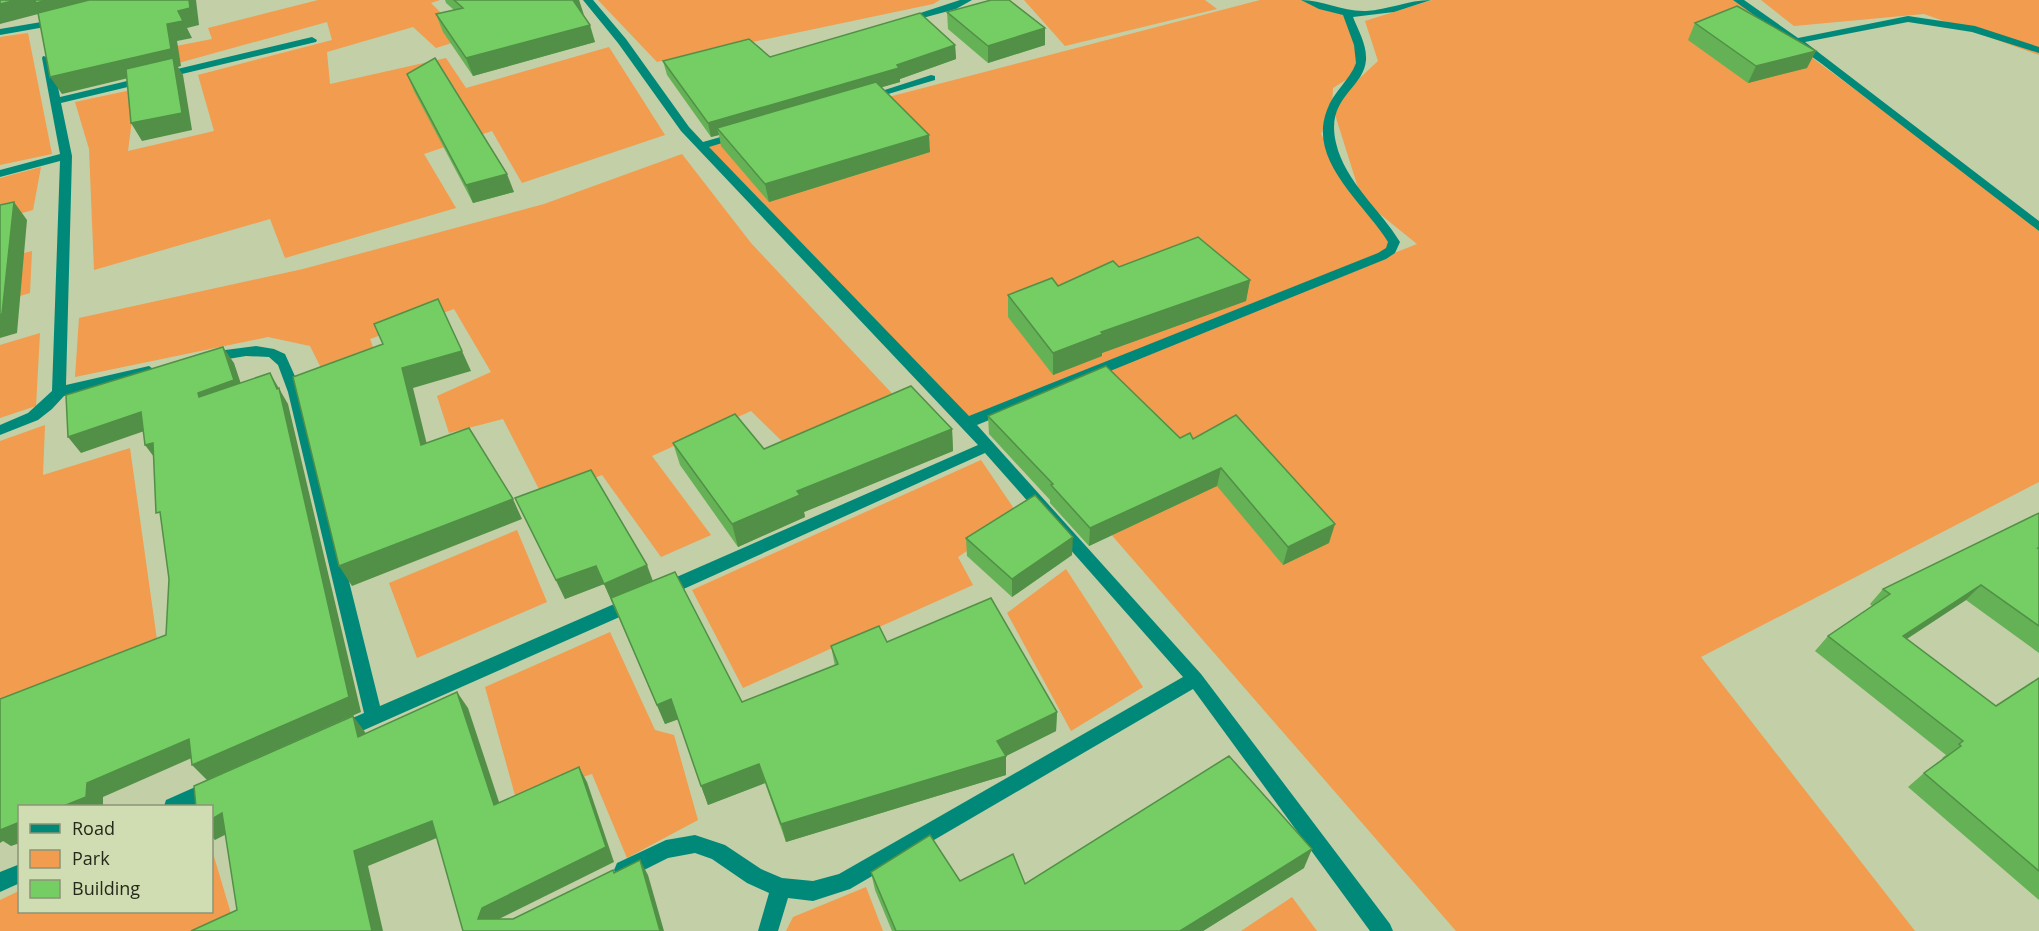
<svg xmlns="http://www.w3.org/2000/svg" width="2039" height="931" viewBox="0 0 2039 931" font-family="'Open Sans',sans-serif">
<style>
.green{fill:#f19c4e;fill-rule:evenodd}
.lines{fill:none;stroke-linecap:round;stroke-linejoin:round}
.minor{fill:#008979;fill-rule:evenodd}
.wall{fill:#64b156}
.shaded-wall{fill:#519046}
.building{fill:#74ce64;stroke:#519046;stroke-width:1.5}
</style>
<rect width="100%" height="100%" fill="#c3cfa6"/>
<g class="green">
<polygon points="318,0 440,0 431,3 457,29 524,20 436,48 413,27 327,52 330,84 446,58 466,88 609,47 665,135 522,183 492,131 424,154 456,208 285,258 270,219 94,270 89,149 75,102 136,89 128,151 214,131 198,75 332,40 327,22 164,67 161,49 212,39 208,28"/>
<polygon points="598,0 940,0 933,4 657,62"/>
<polygon points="1024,0 1205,0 1217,9 1065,46"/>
<path d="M1260 0H1302L1328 11 1347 14 1360 49 1357 73 1333 88 1332 104 1378 61 1365 21 1432 0H1734L2039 226V482L1701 657 1915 931H1456L1002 409 967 423 701 146ZM1332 105 1361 197 1350 185 1321 134ZM1365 202 1417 244 1059 386 1391 250 1387 230Z"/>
<polygon points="1761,0 2039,0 2039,55 1924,14 1794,26"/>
<polygon points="28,33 52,154 0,165 0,37"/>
<polygon points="682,154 751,243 900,402 790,449 751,411 652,456 711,535 661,557 602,475 543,497 503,419 449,433 437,396 491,372 454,309 370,339 377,358 326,378 310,346 268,337 75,377 79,318 303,269 544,204"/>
<polygon points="41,167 33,210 0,219 0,178"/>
<polygon points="32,251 30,293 0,302 0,259"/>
<polygon points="40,333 36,406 0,418 0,345"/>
<polygon points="45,425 43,475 130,448 159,654 0,712 0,441"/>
<polygon points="981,460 1019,516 958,557 973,585 743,688 692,590"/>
<polygon points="517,530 547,602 417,658 389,583"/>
<polygon points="1066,569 1143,687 1071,731 1007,613"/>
<polygon points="610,632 655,730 674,735 698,820 627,858 592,774 516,799 485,687"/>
<polygon points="212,850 235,927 226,931 0,931 0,900 19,891 20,912 212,912"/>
<polygon points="866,887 883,931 786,931 793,917"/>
<polygon points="1292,897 1317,931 1241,931"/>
</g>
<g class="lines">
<g class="minor">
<path d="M583 0H593L626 39 689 127 703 142 738 132 742 133V137L709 147 969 416 1378 253 1386 248 1388 242C1364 203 1307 161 1327 110 1333 92 1350 80 1356 63L1354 45 1343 15 1319 9 1301 0C1323 0 1343 12 1366 11 1388 10 1408 0 1431 0L1394 12 1353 17C1358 30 1367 45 1366 60 1364 89 1325 97 1336 143 1345 182 1380 209 1400 242L1395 253 1386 259 977 425 1201 674 1390 924 1393 931H1370L1193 689 850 889 813 901 788 898 778 931H758L769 893 747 883 712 859 695 853 668 858 624 880 617 877 614 870 617 863 666 840 695 835 725 845 761 869 782 878 813 881 839 874 1183 677 985 453 668 596 662 598 656 596 654 591 656 586 978 445 681 131 618 43Z"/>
<polygon points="960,0 972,0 956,9 904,23 899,20"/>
<polygon points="1733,0 1744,0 1798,38 1908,16 1975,26 2039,47 2039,53 1972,32 1908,22 1805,42 2039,221 2039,231 1822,64"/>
<polygon points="59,19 64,22 62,24 0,35 0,29"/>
<polygon points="312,37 317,40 316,42 61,103 72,156 66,385 149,366 156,371 149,376 64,396 52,409 38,420 0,435 0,425 28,413 52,391 60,161 0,177 0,170 60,154 42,58 43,56 52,58 60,97"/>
<polygon points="931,75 935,76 935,80 868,100 863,97"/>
<polygon points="256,346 274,349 285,354 302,392 380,706 628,598 634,596 640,598 642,603 640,608 346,738 340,740 334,738 331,732 334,726 364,713 288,392 278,365 269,357 246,356 210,362 203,357 210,352"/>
<polygon points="211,780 218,783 220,789 218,795 192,806 164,806 166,800"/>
<polygon points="20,864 20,883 0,892 0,872"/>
</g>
</g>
<g class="wall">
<polygon points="445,0 579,0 583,15 595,42 473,76 443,32 436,14 454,10 446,3"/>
<polygon points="947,12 1045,28 1045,45 988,63 948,29"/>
<polygon points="1695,23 1807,68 1748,83 1688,40"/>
<polygon points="955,45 956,59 900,79 900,82 881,87 930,152 769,202 721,146 719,135 711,137 667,75 663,61 770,57"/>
<polygon points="407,74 514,192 473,203 414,91"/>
<polygon points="1119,267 1250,280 1246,301 1102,353 1102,356 1053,375 1008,317 1008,295 1058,286"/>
<polygon points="988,416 1193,439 1329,543 1283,565 1217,486 1089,546 1050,503 1050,500 989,434"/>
<polygon points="952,429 953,451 804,512 805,517 738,547 680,465 673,443 764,449"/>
<polygon points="515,498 653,581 742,702 835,666 831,646 887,642 1057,712 1056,731 1006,756 1006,775 786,842 765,783 708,805 678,719 665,724 604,584 565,599"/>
<polygon points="2039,513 2039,653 1966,600 1907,639 1996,706 2039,678 2039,900 1908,787 1924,773 1943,759 1942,758 1946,755 1815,651 1828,636 1872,606 1870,604 1883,589"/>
<polygon points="966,538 1072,555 1012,597 967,556"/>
<polygon points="1304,868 1203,931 892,931 875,890 871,872 960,881 1025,884"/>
</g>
<g class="shaded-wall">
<polygon points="16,0 130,0 42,13 0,24 0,4"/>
<polygon points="189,0 196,0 199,25 187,28 192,38 177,41 181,66 178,67 183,75 192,130 142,141 131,123 174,67 62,94 50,77 167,24 178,11"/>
<polygon points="572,0 579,0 584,15"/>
<polygon points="590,25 595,42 473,76 466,58"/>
<polygon points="1045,28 1045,45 988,63 988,46"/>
<polygon points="955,45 956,59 900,79 900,82 722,134 717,128 719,135 711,137 708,123 897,65"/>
<polygon points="1816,51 1807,68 1748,83 1756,66"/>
<polygon points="929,135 930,152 769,202 765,184"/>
<polygon points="507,174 514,192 473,203 466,185"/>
<polygon points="14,202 27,220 17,333 0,338 0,315"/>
<polygon points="1250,280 1246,301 1102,353 1102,356 1053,375 1053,353 1101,332"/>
<polygon points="223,347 234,363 245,396 199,397 198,393"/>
<polygon points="462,351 471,371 413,388 432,465 421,445 402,368"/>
<polygon points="270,373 288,404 361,712 207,780 192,765 277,389"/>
<polygon points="141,412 153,428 81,453 68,437"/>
<polygon points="952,429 953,451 804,512 805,517 738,547 732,524 797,491"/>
<polygon points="153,443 157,461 145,445"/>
<polygon points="1221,468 1217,486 1089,546 1090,528"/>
<polygon points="513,499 522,519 352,586 339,566"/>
<polygon points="1335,524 1329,543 1283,565 1288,547"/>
<polygon points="1073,537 1072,555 1012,597 1012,579"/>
<polygon points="647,565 654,584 612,602 604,584"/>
<polygon points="596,566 604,584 565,599 556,580"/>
<polygon points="1981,585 1966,600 1888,651 1903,636"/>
<polygon points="457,692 468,708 505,820 494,805"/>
<polygon points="671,699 679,719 665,724 657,705"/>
<polygon points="1057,712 1056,731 1006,756 1006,775 786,842 781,824 997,741"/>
<polygon points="353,716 365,732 370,753 358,737"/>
<polygon points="189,739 203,753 103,797 103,807 61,807 87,783"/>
<polygon points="759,764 765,783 708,805 701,786"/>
<polygon points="579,767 587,782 614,862 493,922 478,919 482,908"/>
<polygon points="222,813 238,828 215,840 212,837 212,819"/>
<polygon points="432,821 444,835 368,866 383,931 372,931 354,851"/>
<polygon points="20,822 20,843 11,846 3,841 0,843 0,830"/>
<polygon points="1312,849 1304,868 1203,931 1180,931"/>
<polygon points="640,860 648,875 664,931 660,931"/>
</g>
<g class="building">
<polygon points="0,0 16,0 0,4"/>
<polygon points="35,0 47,0 36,3"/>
<polygon points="89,0 189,0 190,8 178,11 183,21 167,24 171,49 50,77 38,13"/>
<polygon points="454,0 573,0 590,25 466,58 436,14 463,8"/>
<polygon points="991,0 1009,0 1045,28 988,46 947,12"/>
<polygon points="1737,6 1816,51 1756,66 1695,23"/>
<polygon points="920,13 955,45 897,65 899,68 708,123 663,61 749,39 770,57"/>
<polygon points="173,58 182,113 131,123 126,69"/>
<polygon points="435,58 507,174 466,185 407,74"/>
<polygon points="876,82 929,135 765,184 717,128"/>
<polygon points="14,202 2,314 0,315 0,205"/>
<polygon points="1198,237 1250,280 1101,332 1103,334 1053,353 1008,295 1052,278 1058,286 1113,261 1119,267"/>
<polygon points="438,299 462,351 402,368 421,445 469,428 513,499 339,566 293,377 383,344 374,324"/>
<polygon points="223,347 234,380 198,393 199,397 270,373 277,389 279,388 349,697 192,765 189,739 87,783 86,797 61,807 20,807 20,822 0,830 0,699 166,635 169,579 160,512 156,513 153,443 145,445 141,412 68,437 66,395"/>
<polygon points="1106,366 1180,438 1190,433 1193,439 1236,415 1335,524 1288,547 1221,468 1090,528 1051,485 1053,484 988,416"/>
<polygon points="911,386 952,429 797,491 800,495 732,524 673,443 735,414 764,449"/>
<polygon points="591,470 647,565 604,584 596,566 556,580 515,498"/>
<polygon points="1035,495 1073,537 1012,579 966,538"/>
<polygon points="2039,513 2039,547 2038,548 2039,548 2039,626 1981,585 1903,636 1996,706 2039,678 2039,871 1924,773 1961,746 1959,744 1963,741 1828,636 1890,594 1883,589"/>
<polygon points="675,572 742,702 838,664 831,646 879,626 887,642 991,598 1057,712 997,741 1006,756 781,824 759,764 701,786 671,699 657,705 611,598"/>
<polygon points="457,692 494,805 579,767 606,847 482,908 478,919 513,919 613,870 614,873 640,860 660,931 463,931 432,821 354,851 372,931 191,931 237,910 222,813 212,819 212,807 196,807 194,786 353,716 358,737"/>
<polygon points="1229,756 1312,849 1180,931 896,931 871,872 930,835 960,881 1013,854 1025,884"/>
</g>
<rect x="18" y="805" width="195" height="108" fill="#d0dcb2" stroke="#8c9475" stroke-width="1.5"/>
<rect x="30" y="824" width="30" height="9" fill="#008979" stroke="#8c9475" stroke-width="1.5"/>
<text x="72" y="835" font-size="18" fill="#25291a">Road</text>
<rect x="30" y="850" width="30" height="18" fill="#f19c4e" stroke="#8c9475" stroke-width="1.5"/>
<text x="72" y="865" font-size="18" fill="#25291a">Park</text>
<rect x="30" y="880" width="30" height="18" fill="#74ce64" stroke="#8c9475" stroke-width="1.5"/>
<text x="72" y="895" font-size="18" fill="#25291a">Building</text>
</svg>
